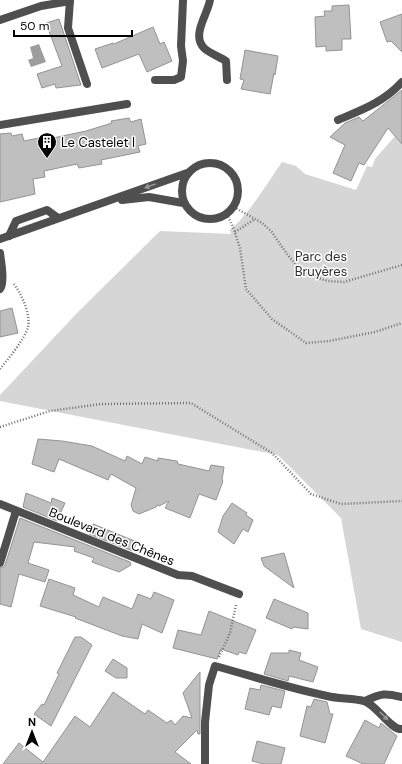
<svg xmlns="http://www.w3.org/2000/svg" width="402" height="764" viewBox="0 0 402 764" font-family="'DM Sans',sans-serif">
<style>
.green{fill:#d6d6d6}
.water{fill:#9d9d9d}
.building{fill:#bfbfbf;stroke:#939393}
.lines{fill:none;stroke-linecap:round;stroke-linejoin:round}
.path{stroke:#717171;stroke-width:2.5;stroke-dasharray:1 2;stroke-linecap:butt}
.lane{stroke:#4f4f4f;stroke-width:8}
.street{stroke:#4f4f4f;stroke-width:8}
.oneway{fill:#959595}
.labels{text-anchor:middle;stroke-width:3;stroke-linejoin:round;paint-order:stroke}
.poi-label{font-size:13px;fill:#000;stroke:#fff;text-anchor:start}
.park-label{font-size:13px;fill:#2d2d2d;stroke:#fff}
.street-label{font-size:13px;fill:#000;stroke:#fff}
</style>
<rect width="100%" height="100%" fill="#fff"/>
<path class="green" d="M395 136 402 144V642L361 629 341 518 278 455 0 401V395L77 313 160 231 231 234 230 229C245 220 271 178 282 162L296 166 305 174 356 190 367 166 372 167 375 159Z"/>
<polygon class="water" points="39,44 46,62 31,67 28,60 33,58 30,47"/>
<g class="building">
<polygon points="349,5 351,39 342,39 342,50 326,51 326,46 316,47 315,17 325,16 324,11 332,11 332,6"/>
<polygon points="402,14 402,52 391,41 387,42 380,22"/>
<polygon points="59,19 81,85 56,88 55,84 42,88 37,74 62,66 46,23"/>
<polygon points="153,27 160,44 164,42 172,61 147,72 139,54 102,68 95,49 113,43 114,44"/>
<polygon points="245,50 278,56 275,75 274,73 270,94 241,89 244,80 240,79"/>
<polygon points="402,90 402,144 388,128 364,165 359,163 351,181 333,173 345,145 330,137 345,123 359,117 363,121"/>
<polygon points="129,118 131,122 141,119 146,144 138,146 140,152 101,160 102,164 79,168 77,164 44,171 45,177 33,179 35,194 0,202 0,134 11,133 12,136 22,134 24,141 53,135 53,138 86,131 112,123 111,121"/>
<polygon points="12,308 18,333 0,337 0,311"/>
<polygon points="38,439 62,441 92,446 125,461 127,456 142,464 145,457 158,461 158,458 177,461 178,464 209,471 211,465 224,467 222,480 223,481 216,500 199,494 190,518 165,508 169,501 159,506 157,505 156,507 139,514 133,511 131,505 136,488 111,474 108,480 59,459 54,472 32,464"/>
<polygon points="26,493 51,503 52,498 65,503 57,521 23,507"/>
<polygon points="232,503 247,513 246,515 253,520 248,532 243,529 234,544 218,532 223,516"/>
<polygon points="20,518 130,562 131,565 119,572 92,562 94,558 74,551 75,547 34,542 28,563 49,570 45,582 19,574 11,607 0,604 0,568 3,567 5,565"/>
<polygon points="93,524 137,542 133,551 89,534"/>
<polygon points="284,553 294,588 264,566 261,558"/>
<polygon points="49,579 75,588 73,595 99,607 103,597 132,609 138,594 151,599 154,592 174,600 162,633 142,624 138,639 122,636 75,618 76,617 40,606"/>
<polygon points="274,599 308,613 308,629 293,627 292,629 266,618"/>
<polygon points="209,611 256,630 246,654 239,652 238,655 221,649 217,659 173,648 178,630 201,635"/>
<polygon points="75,637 81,637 92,645 51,726 34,714 42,704 44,705 59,674 57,673"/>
<polygon points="289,650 301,653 299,660 318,667 313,682 289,676 288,681 264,674 271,653 289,653"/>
<polygon points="113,659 127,668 127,678 116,678 105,671"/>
<polygon points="200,672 200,734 198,734 197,730 175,752 191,764 3,764 19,743 43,762 75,716 90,727 113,692 145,714 148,710 167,723 171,720 175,725 183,716 192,718 183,693"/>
<polygon points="261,685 285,691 281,708 272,706 269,715 245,709 250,688 260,690"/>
<polygon points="314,699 327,702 330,714 333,714 325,743 300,736 307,706 311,707"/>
<polygon points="365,720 379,728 381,723 397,736 384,764 363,764 346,756"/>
<polygon points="257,741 285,748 281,764 264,764 252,761"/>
</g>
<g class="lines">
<g class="path">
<polyline points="234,207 262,223 271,231 287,254 297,266 318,278 328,281 344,282 402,265"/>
<polyline points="227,214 233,227 240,248 246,289 272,319 306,343 329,341 375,332 402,323"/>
<polyline points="235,232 255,219"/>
<path d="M0 369C8 359 25 339 28 327 31 315 21 292 13 283"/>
<polyline points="0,427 50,411 101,404 191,403 272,453 311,494 341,504 402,501"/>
<polyline points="219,657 230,633 236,605"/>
</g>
<g class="lane">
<polyline points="70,0 68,28 87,84"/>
<path d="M210 0C208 14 191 35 204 48 209 53 220 57 226 61L227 80"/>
<polyline points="0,20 41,6 70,1"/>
<polyline points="155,80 174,80 181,77 183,61 181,46 183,0"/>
<polyline points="0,125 127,104"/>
<polyline points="9,236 16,221 47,210 58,218"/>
<path d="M0 253C1 261 5 283 0 289"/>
</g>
<g class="street">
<path d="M338 120C362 110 384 102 402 82"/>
<circle cx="210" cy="191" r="28"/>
<polyline points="122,200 149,197 183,203"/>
<polyline points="0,239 187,173"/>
<polyline points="0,504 178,575 192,576 239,594"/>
<polyline points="0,563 16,511"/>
<path d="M365 701C382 693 385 693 402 697"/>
<path d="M205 764V722L209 685 215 666C252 676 289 688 327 696 339 699 352 698 364 701 376 704 391 731 402 729"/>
</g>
</g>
<defs><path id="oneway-solid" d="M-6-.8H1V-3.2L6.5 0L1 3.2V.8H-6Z"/></defs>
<g class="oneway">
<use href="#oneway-solid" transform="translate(150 186) rotate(160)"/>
<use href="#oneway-solid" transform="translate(384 716) rotate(44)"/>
</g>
<defs>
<symbol id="building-pin" viewBox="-11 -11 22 30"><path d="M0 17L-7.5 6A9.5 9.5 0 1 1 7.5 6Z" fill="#000" stroke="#fff"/><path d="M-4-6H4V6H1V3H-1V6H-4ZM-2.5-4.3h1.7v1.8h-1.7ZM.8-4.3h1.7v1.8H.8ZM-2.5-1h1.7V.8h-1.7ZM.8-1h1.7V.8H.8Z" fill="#fff"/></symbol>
</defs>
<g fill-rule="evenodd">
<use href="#building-pin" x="36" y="131" width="22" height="30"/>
</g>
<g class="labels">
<g class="poi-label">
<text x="61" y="147">Le Castelet I</text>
</g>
<g class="park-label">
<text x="321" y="261">Parc des<tspan x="321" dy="15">Bruyères</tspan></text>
</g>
<g class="street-label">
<text transform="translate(112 536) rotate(22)" y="5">Boulevard des Chênes</text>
</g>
</g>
<g transform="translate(32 732)" stroke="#ffffff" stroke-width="3" paint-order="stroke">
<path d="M0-3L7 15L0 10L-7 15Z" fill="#000000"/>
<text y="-6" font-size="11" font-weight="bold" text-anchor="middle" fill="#000000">N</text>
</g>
<path d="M14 30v6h118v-6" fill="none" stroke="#000000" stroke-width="2"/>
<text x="20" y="30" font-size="12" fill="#000000" stroke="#ffffff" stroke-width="3" paint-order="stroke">50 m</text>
</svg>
